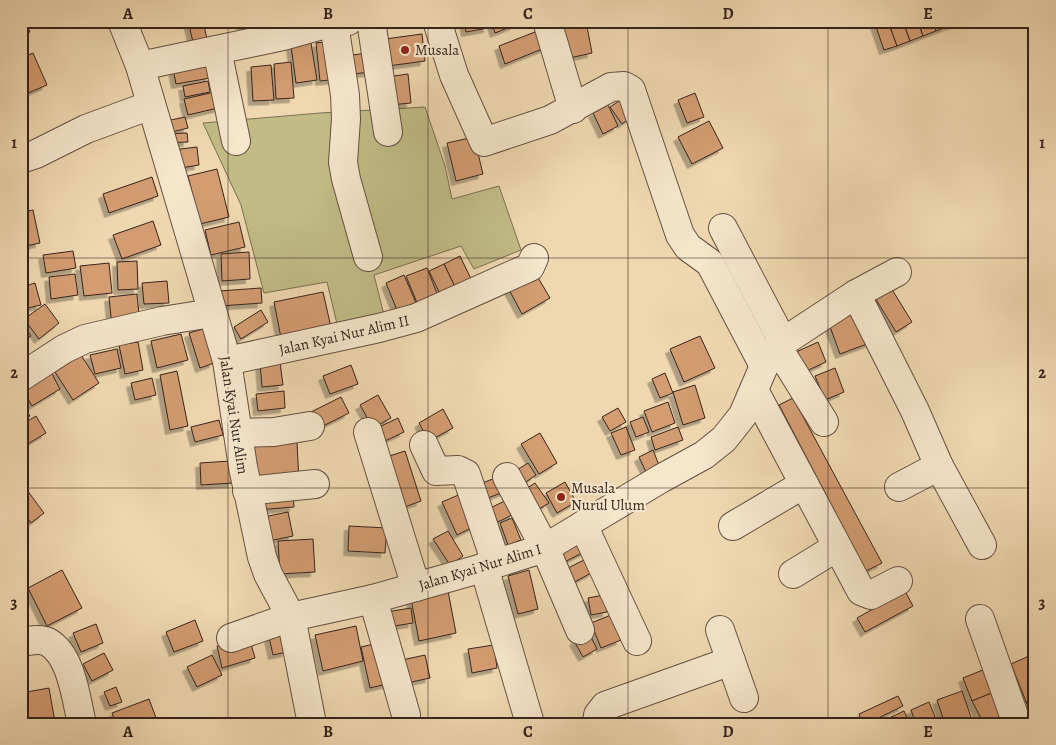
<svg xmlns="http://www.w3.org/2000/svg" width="1056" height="745" viewBox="0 0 1056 745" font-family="Alegreya,serif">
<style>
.green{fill:#c1bc86;stroke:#7c7052}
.building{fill:#d39c71;stroke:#36231d;filter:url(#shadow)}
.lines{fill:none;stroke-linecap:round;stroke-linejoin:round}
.minor-casing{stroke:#645042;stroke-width:30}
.minor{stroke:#f5e6cc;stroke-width:28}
.grid{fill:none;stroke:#36231d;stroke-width:1;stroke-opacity:0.55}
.poi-dot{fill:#8f2418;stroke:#f5e6cc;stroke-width:2}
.labels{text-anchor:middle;stroke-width:4.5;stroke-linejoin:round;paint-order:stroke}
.poi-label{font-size:15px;fill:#36231d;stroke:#f5e6cc;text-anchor:start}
.street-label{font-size:15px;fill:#36231d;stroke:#f5e6cc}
.neatline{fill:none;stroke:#36231d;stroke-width:2}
.grid-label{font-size:16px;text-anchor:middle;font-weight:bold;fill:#36231d}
</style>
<defs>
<filter id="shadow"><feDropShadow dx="-4.5" dy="4.5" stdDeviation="0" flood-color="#0004"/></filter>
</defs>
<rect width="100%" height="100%" fill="#efd8b0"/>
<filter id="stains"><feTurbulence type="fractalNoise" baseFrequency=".004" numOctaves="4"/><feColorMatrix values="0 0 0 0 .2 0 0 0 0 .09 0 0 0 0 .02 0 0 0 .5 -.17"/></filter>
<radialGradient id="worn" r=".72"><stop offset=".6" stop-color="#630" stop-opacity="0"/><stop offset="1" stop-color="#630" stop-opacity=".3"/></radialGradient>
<polygon class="green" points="425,107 445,166 452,199 499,186 521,250 474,269 461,246 374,275 384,315 338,328 327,282 264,293 241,205 203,123 320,113"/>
<g class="building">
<polygon points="21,21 25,21 30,32 21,36"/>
<polygon points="188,21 203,21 207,39 193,42"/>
<polygon points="240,21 266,21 269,30 245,37"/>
<polygon points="464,21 487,21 488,28 466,32"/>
<polygon points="491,21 514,21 515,25 495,33"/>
<polygon points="562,21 586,21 592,53 565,59 558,22"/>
<polygon points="874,21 888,21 897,46 884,50"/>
<polygon points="888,21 903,21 910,41 897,46"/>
<polygon points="903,21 918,21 923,36 910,41"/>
<polygon points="918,21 933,21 936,31 923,36"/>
<polygon points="933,21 947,21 949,26 936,31"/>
<polygon points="947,21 962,21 962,22 949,26"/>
<polygon points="540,30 547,47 505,64 499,46"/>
<polygon points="422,34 425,61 388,66 385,39"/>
<polygon points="333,41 338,79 320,81 316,43"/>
<polygon points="311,43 317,80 296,83 291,46"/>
<polygon points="33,53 47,85 21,96 21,58"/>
<polygon points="367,53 369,72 347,75 346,56"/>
<polygon points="206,57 210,78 176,84 172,64"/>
<polygon points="291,62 294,98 276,99 274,64"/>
<polygon points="271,65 274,100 253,101 251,67"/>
<polygon points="408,74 411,103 390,105 387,77"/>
<polygon points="208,81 210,92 185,97 183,86"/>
<polygon points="219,91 222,107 188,115 184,99"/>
<polygon points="695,93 704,117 687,123 678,100"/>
<polygon points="622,99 633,116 622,124 610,107"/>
<polygon points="608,105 618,126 603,134 593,113"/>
<polygon points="185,117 188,128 164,134 161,122"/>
<polygon points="709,121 723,148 692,164 678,137"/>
<polygon points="187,133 188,142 163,143 163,134"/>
<polygon points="474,137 483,174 456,181 447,143"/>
<polygon points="197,147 199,165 175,169 172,150"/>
<polygon points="217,169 229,217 200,224 188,176"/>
<polygon points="152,177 158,196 109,213 103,194"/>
<polygon points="33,210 40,243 21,247 21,212"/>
<polygon points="153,221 161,245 122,259 113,235"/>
<polygon points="239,222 245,247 211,255 205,230"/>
<polygon points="73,251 76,268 46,273 43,255"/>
<polygon points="249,252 250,279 222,281 221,254"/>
<polygon points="460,256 472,281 456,289 444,264"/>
<polygon points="137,261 138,289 118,290 117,262"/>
<polygon points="109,263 112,293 84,296 80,266"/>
<polygon points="444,264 456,289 441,296 429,271"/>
<polygon points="427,268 438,296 418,305 406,276"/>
<polygon points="533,269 550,298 522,314 506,284"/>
<polygon points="75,274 78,295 51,299 49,277"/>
<polygon points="404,275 416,303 397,310 386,283"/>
<polygon points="167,281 169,303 144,304 142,283"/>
<polygon points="35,283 41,305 28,308 22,287"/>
<polygon points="888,283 912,322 896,332 872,293"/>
<polygon points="261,288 262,303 220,306 219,291"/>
<polygon points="323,292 332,332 282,343 274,302"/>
<polygon points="137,294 140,325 112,327 109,297"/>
<polygon points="45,304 59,323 39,339 24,319"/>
<polygon points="261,310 268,322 241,339 234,327"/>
<polygon points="864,310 875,341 840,354 829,324"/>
<polygon points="21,322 31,336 21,343"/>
<polygon points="203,329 214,363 200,368 189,333"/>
<polygon points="181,334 188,360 157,368 151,341"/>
<polygon points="700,336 715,368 684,382 670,349"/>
<polygon points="138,342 143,370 125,374 119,345"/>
<polygon points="818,342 826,362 802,373 794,353"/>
<polygon points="117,349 121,368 95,374 90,355"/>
<polygon points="81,355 99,383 73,400 55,372"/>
<polygon points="280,362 283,385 262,387 260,363"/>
<polygon points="351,365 358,384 330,394 323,376"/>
<polygon points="835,368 844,392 825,400 815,376"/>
<polygon points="177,371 188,426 170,430 160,375"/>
<polygon points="51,372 60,389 32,406 22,389"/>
<polygon points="665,373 673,393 660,398 652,379"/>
<polygon points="152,378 156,395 135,400 131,383"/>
<polygon points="695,385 705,418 683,425 673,392"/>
<polygon points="284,391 285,408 258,411 256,394"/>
<polygon points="378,395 391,418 373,428 360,405"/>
<polygon points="341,397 349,413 319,428 311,412"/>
<polygon points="793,398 882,563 866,571 779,405"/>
<polygon points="668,402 675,423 652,432 644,411"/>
<polygon points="21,403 30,416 21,421"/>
<polygon points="618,408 626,422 610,431 602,417"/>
<polygon points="443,409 453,428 429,441 419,423"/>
<polygon points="36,416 46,433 21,448 21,425"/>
<polygon points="643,417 649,432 636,437 630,422"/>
<polygon points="398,418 404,432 383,442 377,428"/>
<polygon points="219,420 223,435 195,442 191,427"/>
<polygon points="626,427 635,450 621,455 611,433"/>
<polygon points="678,427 683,440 655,450 651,437"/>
<polygon points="540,433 557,463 539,474 521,444"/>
<polygon points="297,442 299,482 251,484 249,444"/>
<polygon points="653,450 659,465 646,472 639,457"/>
<polygon points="405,451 421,501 396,510 380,459"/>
<polygon points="231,461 233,483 201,485 200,463"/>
<polygon points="528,463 536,475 517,488 509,475"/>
<polygon points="501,476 506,491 488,498 482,483"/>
<polygon points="21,482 44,513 31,523 21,510"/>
<polygon points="565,482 576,502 557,513 546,493"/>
<polygon points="535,483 549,503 531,514 518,494"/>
<polygon points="293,490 294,507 257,510 255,494"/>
<polygon points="463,493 477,525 457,535 442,502"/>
<polygon points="507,500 514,514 498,522 490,508"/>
<polygon points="288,512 293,536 264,542 259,518"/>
<polygon points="512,518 521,540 508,545 500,523"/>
<polygon points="349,526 387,528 385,553 348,551"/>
<polygon points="448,531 463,556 450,565 433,539"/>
<polygon points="577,533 586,551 557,566 547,549"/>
<polygon points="313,539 315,572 280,574 278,541"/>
<polygon points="586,559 593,572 569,585 562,571"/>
<polygon points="62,570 82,608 47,626 28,588"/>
<polygon points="529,570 538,609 518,614 508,576"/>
<polygon points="448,591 456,633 419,641 411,599"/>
<polygon points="905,591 913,606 865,632 857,618"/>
<polygon points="604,595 607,612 591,615 588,598"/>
<polygon points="411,608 413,623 388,627 386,612"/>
<polygon points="611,615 621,640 601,648 591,623"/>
<polygon points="195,620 203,641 174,652 166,632"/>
<polygon points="96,624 103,643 81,652 73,633"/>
<polygon points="281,625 287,652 273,655 267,628"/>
<polygon points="356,626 363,661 323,671 315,635"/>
<polygon points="589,633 597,649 583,657 574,641"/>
<polygon points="249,637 255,658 222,668 217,646"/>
<polygon points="382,642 391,683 370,688 361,647"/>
<polygon points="494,645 497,668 472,673 468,649"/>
<polygon points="104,653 113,670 92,681 83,664"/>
<polygon points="212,655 222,675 197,687 187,667"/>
<polygon points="425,655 430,678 407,683 402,660"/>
<polygon points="1029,656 1035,670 1035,701 1027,704 1011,664"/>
<polygon points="990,667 999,690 972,701 963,678"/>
<polygon points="23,671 26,686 21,687 21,672"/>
<polygon points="116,687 122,702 110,706 104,692"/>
<polygon points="49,688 55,722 42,724 21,724 21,693"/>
<polygon points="999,690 1002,716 983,722 972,701"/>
<polygon points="962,691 971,717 951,724 945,724 937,700"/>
<polygon points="898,696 903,706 866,724 863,724 859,714"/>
<polygon points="149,699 156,718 141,724 116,724 112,713"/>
<polygon points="929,702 938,724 916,724 911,710"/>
<polygon points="904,711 910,724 889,724 887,719"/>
</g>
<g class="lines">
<defs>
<g id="minor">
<polyline points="122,21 140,66 227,361 243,467 262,557 268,574 291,617 312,724"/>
<polyline points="371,21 388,132"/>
<polyline points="437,21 454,75 484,142 550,120 611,87 624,86 631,90 680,235 688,247 710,263 764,366"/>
<polyline points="547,21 573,109"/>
<polyline points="334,24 345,95 346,119 343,162 346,179 368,257"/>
<polyline points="217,50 236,141"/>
<polyline points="140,66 283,36 322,25 348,21"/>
<polyline points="21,159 36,154 86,129 151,105"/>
<polyline points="723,228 783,342"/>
<polyline points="856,294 915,411 939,466 982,545"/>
<polyline points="778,348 824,422"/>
<polyline points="227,361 379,328 416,318 530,267 534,258"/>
<polyline points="21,377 64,349 85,339 162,321 212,313"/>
<polyline points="754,390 861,591 871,595 898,581"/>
<polyline points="368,432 416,587"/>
<polyline points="238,433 274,432 310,426"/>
<polyline points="424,445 436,471 458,470 466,474 496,563"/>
<polyline points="507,477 545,548 580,630"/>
<polyline points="899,487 939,466"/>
<polyline points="247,491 315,484"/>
<polyline points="583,525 637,641"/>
<polyline points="733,526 804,484"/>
<polyline points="484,567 529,720"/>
<polyline points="793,574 837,547"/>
<polyline points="373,599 406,715"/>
<polyline points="980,619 1017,724"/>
<polyline points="720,630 744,698"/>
<polyline points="231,638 291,617 373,599 472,571 545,548 662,478 704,455 724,439 743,415 764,366 783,342 856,294 897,272"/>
<path d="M21 642C30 641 40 638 48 642 72 656 76 699 82 724"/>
<polyline points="597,724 598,715 605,706 731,661"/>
</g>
</defs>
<use href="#minor" class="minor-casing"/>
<use href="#minor" class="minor"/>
</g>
<path class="grid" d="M228 21V724M428 21V724M628 21V724M828 21V724M21 258H1035M21 488H1035"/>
<g class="poi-dot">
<circle cx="405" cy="50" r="5"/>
<circle cx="561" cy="497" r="5"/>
</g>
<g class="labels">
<g class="poi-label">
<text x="415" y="55">Musala</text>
<text x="571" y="493">Musala<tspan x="571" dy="17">Nurul Ulum</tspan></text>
</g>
<g class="street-label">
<text transform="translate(344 335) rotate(-13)" y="5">Jalan Kyai Nur Alim II</text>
<text transform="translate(234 415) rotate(81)" y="5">Jalan Kyai Nur Alim</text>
<text transform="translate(480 567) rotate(-17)" y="5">Jalan Kyai Nur Alim I</text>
</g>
</g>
<rect width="1056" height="745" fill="none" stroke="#efd8b0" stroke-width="55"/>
<rect x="28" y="28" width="1000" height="690" class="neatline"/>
<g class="grid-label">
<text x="128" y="19">A</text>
<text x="328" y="19">B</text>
<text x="528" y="19">C</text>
<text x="728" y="19">D</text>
<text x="928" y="19">E</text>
<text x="14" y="148">1</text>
<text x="1042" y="148">1</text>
<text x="14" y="378">2</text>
<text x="1042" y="378">2</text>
<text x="14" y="608">3</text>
<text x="1042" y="608">3</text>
<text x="128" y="737">A</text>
<text x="328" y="737">B</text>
<text x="528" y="737">C</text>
<text x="728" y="737">D</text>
<text x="928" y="737">E</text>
</g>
<rect width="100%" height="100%" filter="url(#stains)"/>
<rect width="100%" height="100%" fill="url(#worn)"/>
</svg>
